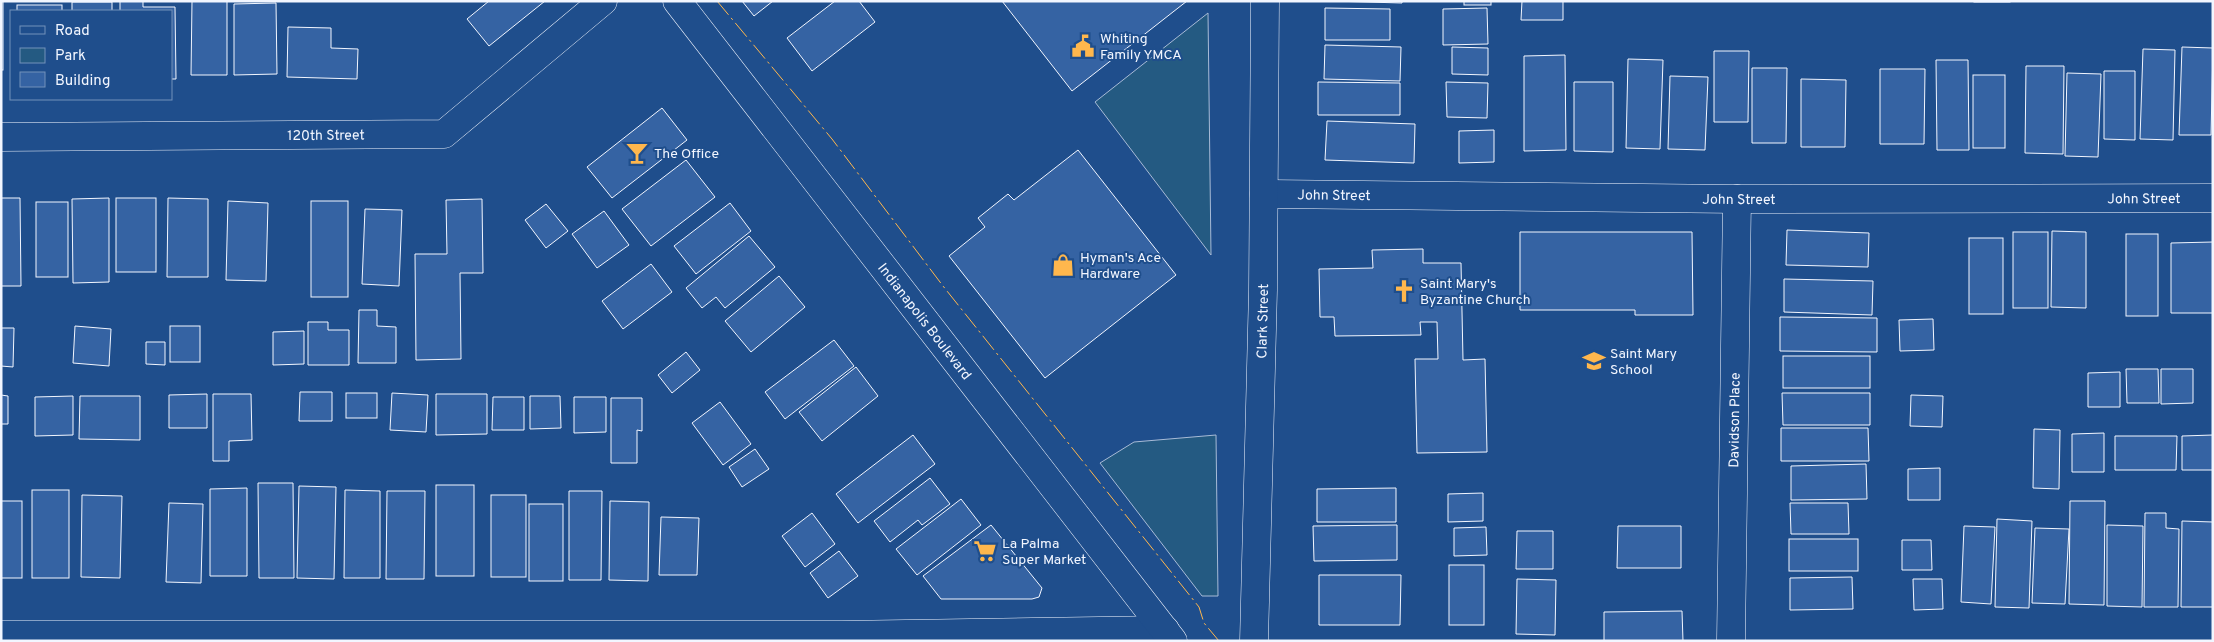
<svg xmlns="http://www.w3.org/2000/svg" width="2214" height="642" viewBox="0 0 2214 642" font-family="Overpass,sans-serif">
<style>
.green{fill:#245a82;stroke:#a8bbd7}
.building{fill:#3563a3;stroke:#f2f6ff}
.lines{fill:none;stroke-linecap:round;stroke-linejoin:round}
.minor-casing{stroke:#f2f6ff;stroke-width:29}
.major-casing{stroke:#f2f6ff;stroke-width:29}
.minor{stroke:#1f4e8c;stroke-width:28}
.major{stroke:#1f4e8c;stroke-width:28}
.power{stroke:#ffb74d;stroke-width:1;stroke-dasharray:18 4 2.5 4;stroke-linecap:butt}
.labels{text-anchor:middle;stroke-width:4;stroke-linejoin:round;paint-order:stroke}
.poi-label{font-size:14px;fill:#f2f6ff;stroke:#1f4e8c;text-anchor:start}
.street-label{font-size:14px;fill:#f2f6ff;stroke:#1f4e8c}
</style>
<rect width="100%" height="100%" fill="#1f4e8c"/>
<g class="green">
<polygon points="1208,13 1211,255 1095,102"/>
<polygon points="1216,435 1218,596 1202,596 1100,463 1134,442"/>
</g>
<g class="building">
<rect x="1" y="1" width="2" height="69"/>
<polygon points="120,1 143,1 143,7 175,7 176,79 171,79 171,11 120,11"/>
<polygon points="192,1 227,1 227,75 191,75"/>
<polygon points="489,1 545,1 489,46 467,19"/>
<polygon points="742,1 773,1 754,16"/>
<polygon points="835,1 859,1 875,22 812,71 787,38"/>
<polygon points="1002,1 1187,1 1072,91"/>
<polygon points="1331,1 1402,1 1402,3"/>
<rect x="1464" y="1" width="27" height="4"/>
<polygon points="1522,1 1563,1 1563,20 1521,20"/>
<rect x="1974" y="1" width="36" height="1"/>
<rect x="72" y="2" width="40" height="9"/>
<polygon points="276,3 277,74 234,75 234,4"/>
<rect x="17" y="5" width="45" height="6"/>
<polygon points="1325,8 1390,9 1390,40 1325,40"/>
<polygon points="1487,8 1488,44 1443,45 1443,9"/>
<polygon points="288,27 331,28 331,48 358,49 357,79 287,77"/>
<polygon points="1325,45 1401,47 1400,81 1324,79"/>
<polygon points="1452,47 1488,48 1488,75 1452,74"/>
<polygon points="2182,47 2213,48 2211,135 2179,135"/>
<polygon points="2143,49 2175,50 2173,140 2140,139"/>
<polygon points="1714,51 1749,51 1748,122 1714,122"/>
<polygon points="1565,55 1566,150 1524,151 1524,56"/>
<polygon points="1628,59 1663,60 1660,149 1626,148"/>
<polygon points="1936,60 1968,60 1969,150 1937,150"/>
<polygon points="2026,66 2064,66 2063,154 2025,153"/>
<polygon points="1752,68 1787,68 1786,143 1752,143"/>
<polygon points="1880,69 1925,69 1924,144 1880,144"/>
<polygon points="2104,71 2135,71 2135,140 2104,139"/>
<polygon points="2067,73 2101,74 2098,157 2065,156"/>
<rect x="1973" y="75" width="32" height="73"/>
<polygon points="1670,76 1708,77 1705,150 1668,149"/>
<polygon points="1801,79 1846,80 1845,147 1801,147"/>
<polygon points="1318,82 1400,83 1400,115 1318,115"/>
<polygon points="1446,82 1488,83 1487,118 1447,117"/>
<polygon points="1574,82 1613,82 1613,152 1574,151"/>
<polygon points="662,108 687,140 612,198 587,167"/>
<polygon points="1327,121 1415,124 1414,163 1325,160"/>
<polygon points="1494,130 1494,162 1459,163 1459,131"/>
<polygon points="1078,150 1176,275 1045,378 949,256 985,227 978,218 1008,194 1014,200"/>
<polygon points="686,160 715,197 651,246 622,209"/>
<polygon points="1,198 20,198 21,286 1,286"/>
<polygon points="109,198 109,282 73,283 72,199"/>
<rect x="116" y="198" width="40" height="74"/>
<polygon points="168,198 208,199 208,277 167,277"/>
<polygon points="482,199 483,273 460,273 461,359 416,360 415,254 447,254 446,200"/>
<polygon points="228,201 268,203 266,281 226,280"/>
<rect x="311" y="201" width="37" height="96"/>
<rect x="36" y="202" width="32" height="75"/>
<polygon points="730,203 751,231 696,274 674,246"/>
<polygon points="546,204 568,231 546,248 525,220"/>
<polygon points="365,209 402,210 399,286 362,284"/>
<polygon points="604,211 629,245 597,268 572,234"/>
<polygon points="1787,230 1869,233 1868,267 1786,265"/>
<polygon points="2052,231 2086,232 2086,308 2051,307"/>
<polygon points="1520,232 1692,232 1693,315 1635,315 1635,310 1520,310"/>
<rect x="2013" y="232" width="35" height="76"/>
<rect x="2126" y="234" width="32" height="82"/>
<polygon points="749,236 775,267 725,308 716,297 702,308 686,288"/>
<rect x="1969" y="238" width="34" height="76"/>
<polygon points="2213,242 2213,313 2171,313 2171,243"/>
<polygon points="1423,249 1423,263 1461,263 1463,360 1485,359 1487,452 1417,453 1415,359 1438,359 1437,322 1420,322 1421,335 1335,336 1334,317 1320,317 1319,269 1373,268 1372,250"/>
<polygon points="651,264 672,292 623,329 602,301"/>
<polygon points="779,276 805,307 751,352 725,321"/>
<polygon points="1784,279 1873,281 1872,315 1784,312"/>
<polygon points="359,310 377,310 377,326 396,327 396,363 358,363"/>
<polygon points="1780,317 1877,318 1877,352 1780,351"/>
<polygon points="1933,319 1934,350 1900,351 1899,320"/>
<polygon points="308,322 328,322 328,330 349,330 349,365 308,365"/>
<polygon points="75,326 111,329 109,366 73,363"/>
<rect x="170" y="326" width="30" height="36"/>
<polygon points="1,328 14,328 13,367 1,366"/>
<polygon points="304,331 304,364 273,365 273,332"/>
<polygon points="834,340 854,366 785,419 765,392"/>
<polygon points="146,342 165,342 165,365 146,364"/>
<polygon points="686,352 700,370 672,393 658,375"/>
<rect x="1783" y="356" width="87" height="32"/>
<polygon points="856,367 878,396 822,441 799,412"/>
<polygon points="2126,369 2158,369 2159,403 2127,403"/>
<polygon points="2161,369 2193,369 2193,403 2161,404"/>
<polygon points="2120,372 2120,407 2088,407 2088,373"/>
<polygon points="300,392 332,392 332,421 299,421"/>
<rect x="346" y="393" width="31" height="25"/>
<polygon points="392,393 428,395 426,432 390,430"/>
<polygon points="1782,393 1870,393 1870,425 1783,425"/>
<polygon points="207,394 207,428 169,428 169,395"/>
<polygon points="213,394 251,394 252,440 229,441 229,461 213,461"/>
<polygon points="436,394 487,394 487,434 436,435"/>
<polygon points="1,395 8,396 8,424 1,424"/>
<polygon points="1911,395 1943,396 1942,427 1910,426"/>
<polygon points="73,396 73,435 35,436 35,397"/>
<polygon points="80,396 140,396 140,440 79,439"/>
<polygon points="530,396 560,396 561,428 530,429"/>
<polygon points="493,397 524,397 524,430 492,430"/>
<polygon points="574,397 606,397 606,432 574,433"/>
<polygon points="611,398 642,398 642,431 637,430 637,463 611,463"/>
<polygon points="720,402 751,444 723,465 692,423"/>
<polygon points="1781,428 1868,428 1869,461 1781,461"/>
<polygon points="2034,429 2060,430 2059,489 2033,488"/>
<polygon points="2104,433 2104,472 2072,472 2072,434"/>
<polygon points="913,435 935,464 858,523 836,494"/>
<polygon points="2213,435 2213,470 2182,470 2182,436"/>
<polygon points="2115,436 2177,436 2176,470 2115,470"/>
<polygon points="755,449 769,469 742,487 729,467"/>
<polygon points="1866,464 1867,499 1791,500 1791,466"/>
<polygon points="1940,468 1940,500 1908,500 1908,469"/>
<polygon points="930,478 950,504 922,525 918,520 890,542 874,521"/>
<polygon points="258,483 293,483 294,578 259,578"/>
<rect x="436" y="485" width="38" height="91"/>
<polygon points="299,486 336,487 334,579 297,578"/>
<polygon points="247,488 247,576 210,576 210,489"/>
<polygon points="1396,488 1396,522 1317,522 1317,489"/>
<rect x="32" y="490" width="37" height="88"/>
<polygon points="345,490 380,491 380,578 344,578"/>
<polygon points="387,491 425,491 424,579 386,579"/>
<polygon points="569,491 602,491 601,580 569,580"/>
<polygon points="1483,493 1483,521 1448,522 1448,494"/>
<polygon points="82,495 122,496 120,578 81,577"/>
<rect x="491" y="495" width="35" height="82"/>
<polygon points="961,499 981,525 917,575 896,549"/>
<rect x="1" y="501" width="21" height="77"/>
<polygon points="610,501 649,502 648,581 609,580"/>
<polygon points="2070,501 2105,501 2104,605 2069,604"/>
<polygon points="169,503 203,504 201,583 166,582"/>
<polygon points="1790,503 1848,503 1849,534 1791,534"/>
<rect x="529" y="504" width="34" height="77"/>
<polygon points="812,513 835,544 805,567 782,536"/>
<polygon points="2145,513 2166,513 2166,528 2179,529 2178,607 2144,607"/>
<polygon points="661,517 699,518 697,575 659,575"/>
<polygon points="1997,519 2032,521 2029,608 1995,607"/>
<polygon points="2182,521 2213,522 2213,607 2181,607"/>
<polygon points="991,525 1042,588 1039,597 1032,599 941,599 923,576"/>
<polygon points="1397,525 1397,560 1314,561 1313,526"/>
<polygon points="2107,525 2143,526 2142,607 2107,606"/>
<polygon points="1618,526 1681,526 1681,568 1617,568"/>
<polygon points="1964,526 1995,527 1991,604 1961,602"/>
<polygon points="1486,527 1487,555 1454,556 1454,528"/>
<polygon points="2035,528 2069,529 2065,604 2032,603"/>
<polygon points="1517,531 1553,531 1553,569 1516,569"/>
<rect x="1789" y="539" width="69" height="32"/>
<polygon points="1902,540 1931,540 1932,570 1902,570"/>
<polygon points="839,551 858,576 828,598 810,573"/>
<rect x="1449" y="565" width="35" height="60"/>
<polygon points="1319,575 1401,575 1400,625 1319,625"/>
<polygon points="1852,577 1853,609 1790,610 1790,578"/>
<polygon points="1517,579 1556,580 1555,635 1516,634"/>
<polygon points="1913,579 1942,579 1943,609 1914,610"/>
<polygon points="1682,611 1683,641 1604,641 1604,612"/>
</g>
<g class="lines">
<defs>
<g id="minor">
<path id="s1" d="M1 137 444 134 603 1"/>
<path id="s2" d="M1264 194 1737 199 2213 198"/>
<polyline points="1,635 841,635 1165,630"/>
<path id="s3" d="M1254 641 1263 290 1265 1"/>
<path id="s4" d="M1731 641 1737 199"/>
</g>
<g id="major">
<path id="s5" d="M677 1 1173 641"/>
</g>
</defs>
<use href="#minor" class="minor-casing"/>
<use href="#major" class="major-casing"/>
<use href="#minor" class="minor"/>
<use href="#major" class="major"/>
<polyline class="power" points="717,1 832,139 943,286 1199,607 1204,623 1219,641"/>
</g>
<defs>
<symbol id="civic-bare" viewBox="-9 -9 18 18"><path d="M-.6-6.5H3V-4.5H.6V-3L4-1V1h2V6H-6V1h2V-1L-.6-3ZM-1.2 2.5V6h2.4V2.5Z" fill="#ffb74d" stroke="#1f4e8c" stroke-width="2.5" paint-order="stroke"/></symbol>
<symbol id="bar-bare" viewBox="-9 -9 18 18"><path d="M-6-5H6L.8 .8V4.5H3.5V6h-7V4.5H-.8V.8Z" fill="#ffb74d" stroke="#1f4e8c" stroke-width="2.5" paint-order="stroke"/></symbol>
<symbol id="shop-bare" viewBox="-9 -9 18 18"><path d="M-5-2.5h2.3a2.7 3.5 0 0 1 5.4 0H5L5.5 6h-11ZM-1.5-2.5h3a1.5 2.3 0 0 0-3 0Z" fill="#ffb74d" stroke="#1f4e8c" stroke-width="2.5" paint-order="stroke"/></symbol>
<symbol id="church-bare" viewBox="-9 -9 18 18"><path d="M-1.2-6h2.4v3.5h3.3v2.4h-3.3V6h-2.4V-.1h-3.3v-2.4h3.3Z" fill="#ffb74d" stroke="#1f4e8c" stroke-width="2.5" paint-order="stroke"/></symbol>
<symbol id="school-bare" viewBox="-9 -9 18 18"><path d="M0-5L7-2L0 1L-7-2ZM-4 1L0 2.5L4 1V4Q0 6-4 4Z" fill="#ffb74d" stroke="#1f4e8c" stroke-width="2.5" paint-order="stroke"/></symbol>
<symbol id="supermarket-bare" viewBox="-9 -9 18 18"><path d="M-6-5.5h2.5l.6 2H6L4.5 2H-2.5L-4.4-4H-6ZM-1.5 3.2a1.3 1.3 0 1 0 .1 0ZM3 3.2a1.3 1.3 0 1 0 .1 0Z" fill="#ffb74d" stroke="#1f4e8c" stroke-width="2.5" paint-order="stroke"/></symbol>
</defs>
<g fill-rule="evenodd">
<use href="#civic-bare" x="1067" y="30" width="32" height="32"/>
<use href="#bar-bare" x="621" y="137" width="32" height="32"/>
<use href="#shop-bare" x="1047" y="249" width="32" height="32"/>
<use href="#church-bare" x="1388" y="275" width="32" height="32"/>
<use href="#school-bare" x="1578" y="345" width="32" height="32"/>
<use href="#supermarket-bare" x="969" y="535" width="32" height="32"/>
</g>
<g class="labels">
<g class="poi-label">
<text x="1100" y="43">Whiting<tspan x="1100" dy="16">Family YMCA</tspan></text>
<text x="654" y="158">The Office</text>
<text x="1080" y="262">Hyman's Ace<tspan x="1080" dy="16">Hardware</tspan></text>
<text x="1420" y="288">Saint Mary's<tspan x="1420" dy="16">Byzantine Church</tspan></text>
<text x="1610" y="358">Saint Mary<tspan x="1610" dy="16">School</tspan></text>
<text x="1002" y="548">La Palma<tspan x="1002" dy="16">Super Market</tspan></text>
</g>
<g class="street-label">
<text dy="5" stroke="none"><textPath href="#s1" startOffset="325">120th Street</textPath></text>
<text dy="5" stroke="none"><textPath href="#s2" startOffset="70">John Street</textPath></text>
<text dy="5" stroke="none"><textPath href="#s2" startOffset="880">John Street</textPath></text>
<text dy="5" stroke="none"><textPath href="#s2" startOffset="475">John Street</textPath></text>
<text dy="5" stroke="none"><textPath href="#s5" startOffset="405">Indianapolis Boulevard</textPath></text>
<text dy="5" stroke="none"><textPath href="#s3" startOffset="320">Clark Street</textPath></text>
<text dy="5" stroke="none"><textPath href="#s4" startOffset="221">Davidson Place</textPath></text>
</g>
</g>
<rect width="2214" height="642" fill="none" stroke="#f2f6ff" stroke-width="5"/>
<rect x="10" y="10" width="162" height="90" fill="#1f4e8c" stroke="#7391ba"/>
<rect x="20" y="26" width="25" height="8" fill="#1f4e8c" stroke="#7391ba"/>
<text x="55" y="35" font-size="15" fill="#f2f6ff">Road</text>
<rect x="20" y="48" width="25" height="15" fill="#245a82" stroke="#7391ba"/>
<text x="55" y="60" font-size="15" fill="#f2f6ff">Park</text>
<rect x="20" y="72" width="25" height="15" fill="#3563a3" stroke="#7391ba"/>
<text x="55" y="85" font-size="15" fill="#f2f6ff">Building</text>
</svg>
